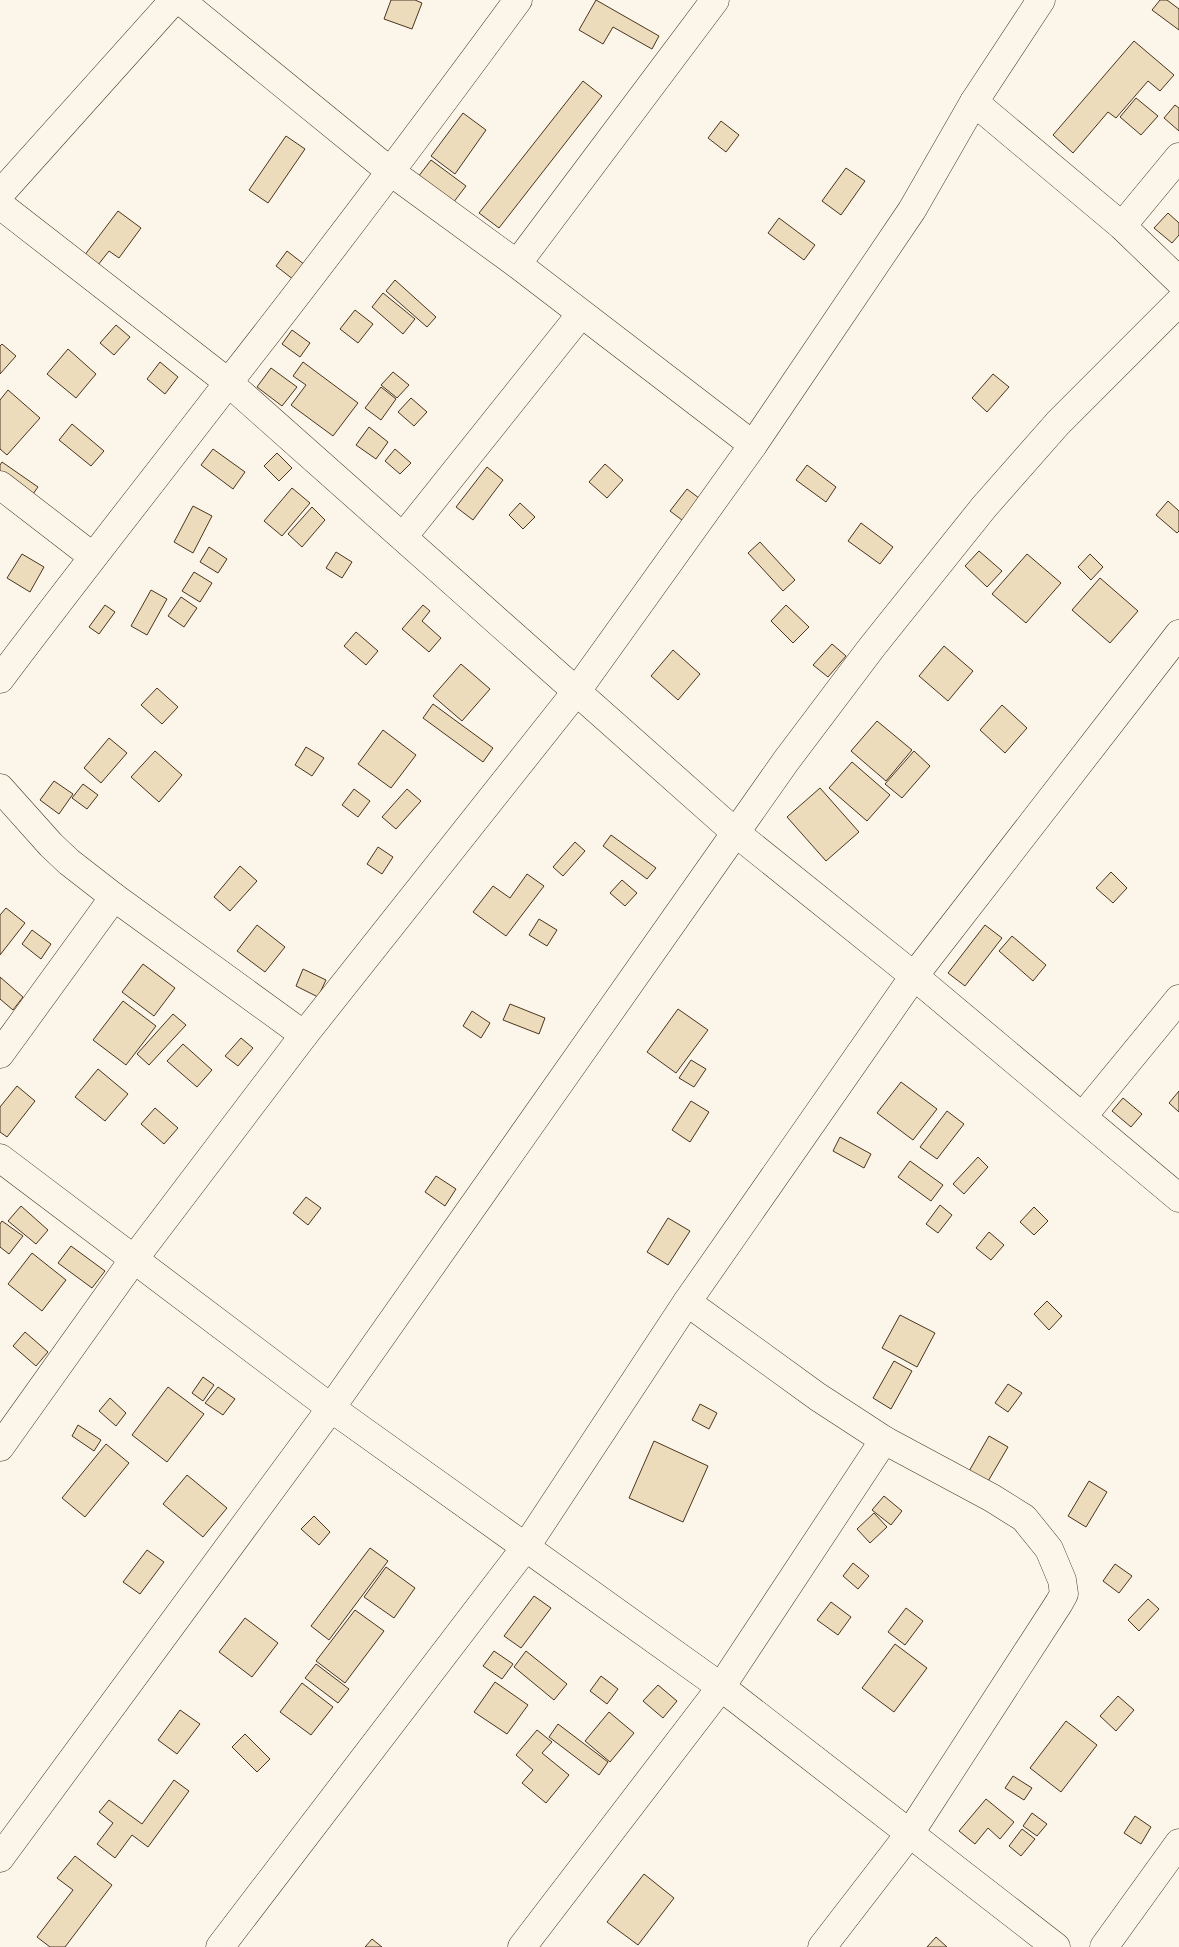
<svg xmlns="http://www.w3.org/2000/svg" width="1179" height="1947" viewBox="0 0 1179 1947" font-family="'DejaVu Sans',sans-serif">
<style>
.building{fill:#ecdcbc;stroke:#4a3520}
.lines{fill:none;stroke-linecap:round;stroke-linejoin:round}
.minor-casing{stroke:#4a3520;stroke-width:29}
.minor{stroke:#fbf6e9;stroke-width:28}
</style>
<rect width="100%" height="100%" fill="#fbf6e9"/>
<g class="building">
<polygon points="391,0 415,0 422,3 412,29 384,19"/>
<polygon points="596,0 659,36 652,49 613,27 603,44 579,30"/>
<polygon points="1160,0 1167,0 1179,9 1179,30 1152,10"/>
<polygon points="1134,41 1174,75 1160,91 1148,81 1116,118 1108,112 1073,153 1053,135"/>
<polygon points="583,81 602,96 499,228 479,213"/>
<polygon points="1136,98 1158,116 1141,135 1120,117"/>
<polygon points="1175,105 1179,108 1179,131 1164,118"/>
<polygon points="463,113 486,130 455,174 431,156"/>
<polygon points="721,121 739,135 726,152 708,138"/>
<polygon points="286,136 305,149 268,203 249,190"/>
<polygon points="431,160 466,186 453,203 418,177"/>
<polygon points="846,168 865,181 841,215 822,201"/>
<polygon points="118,211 141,228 119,258 109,251 94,270 81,260"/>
<polygon points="1168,213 1179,223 1179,235 1172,243 1154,228"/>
<polygon points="779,218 815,245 804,260 768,233"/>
<polygon points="287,251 305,265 294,280 276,266"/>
<polygon points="395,280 436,317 427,327 386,291"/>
<polygon points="383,293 415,319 403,334 372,307"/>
<polygon points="355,310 373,324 358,343 340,329"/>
<polygon points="116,325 130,337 114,355 100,343"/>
<polygon points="292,330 310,343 300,357 282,344"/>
<polygon points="2,344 16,356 0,374 0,346"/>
<polygon points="68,349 96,374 76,398 47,374"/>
<polygon points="160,362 178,377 165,394 147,379"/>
<polygon points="303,362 358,403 333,436 291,405 306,385 293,376"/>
<polygon points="271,368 297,387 282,406 257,387"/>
<polygon points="393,372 409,385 397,398 381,385"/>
<polygon points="993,374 1009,387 987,412 972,398"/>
<polygon points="381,387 396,399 381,420 365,408"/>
<polygon points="8,390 40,418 7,455 0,449 0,400"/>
<polygon points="411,398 427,412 414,426 398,412"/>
<polygon points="72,424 104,451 91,466 59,440"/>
<polygon points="369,427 388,442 376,459 356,445"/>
<polygon points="213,449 245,472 233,489 201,465"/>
<polygon points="395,449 411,463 400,474 385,461"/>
<polygon points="277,453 292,468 279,481 264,466"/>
<polygon points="2,462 38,487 25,505 0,486 0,465"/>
<polygon points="605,464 623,480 607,498 589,482"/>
<polygon points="807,465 836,487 826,502 796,480"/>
<polygon points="487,467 503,480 473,520 456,507"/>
<polygon points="292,488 310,503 282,536 264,521"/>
<polygon points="687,489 703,501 686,523 670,511"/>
<polygon points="1168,501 1179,511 1179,531 1177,533 1156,515"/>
<polygon points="520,503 535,517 523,529 509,515"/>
<polygon points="193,506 212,516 193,553 174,542"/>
<polygon points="312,507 325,520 302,547 288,534"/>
<polygon points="861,523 893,547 880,564 848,541"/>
<polygon points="760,542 795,580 783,591 748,553"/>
<polygon points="209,547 227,559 218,573 200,562"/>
<polygon points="979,551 1002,571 987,587 965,566"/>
<polygon points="336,552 352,562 342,578 326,568"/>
<polygon points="22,554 44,567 30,592 7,578"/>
<polygon points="1027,554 1061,583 1026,623 992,594"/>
<polygon points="1090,554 1103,567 1091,580 1078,567"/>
<polygon points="194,572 212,583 200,602 182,591"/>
<polygon points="1100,578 1138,611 1110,643 1072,610"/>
<polygon points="151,590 167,599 147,635 131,626"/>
<polygon points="181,597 197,608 184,627 168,616"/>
<polygon points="105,605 115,612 99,634 89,627"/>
<polygon points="423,605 430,611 422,621 441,638 429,652 402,629"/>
<polygon points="786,605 809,627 793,643 771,621"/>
<polygon points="356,632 378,651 366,665 344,646"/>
<polygon points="832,644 846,656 828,677 813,665"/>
<polygon points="944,646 973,671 948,701 919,676"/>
<polygon points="673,650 700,674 678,700 651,676"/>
<polygon points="461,664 490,689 462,721 433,696"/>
<polygon points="157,688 178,707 162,724 141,705"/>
<polygon points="433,704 493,748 483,762 423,718"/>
<polygon points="1002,705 1027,728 1005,753 980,730"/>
<polygon points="877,721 912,750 886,781 851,751"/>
<polygon points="383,730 416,755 391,788 358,764"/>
<polygon points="109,738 127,753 101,783 84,768"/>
<polygon points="306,747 324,758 312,776 295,765"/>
<polygon points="155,751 182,775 159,802 131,777"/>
<polygon points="914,751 930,766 902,798 885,784"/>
<polygon points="852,762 890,795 867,821 829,788"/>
<polygon points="54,781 73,794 59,814 40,800"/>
<polygon points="83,784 98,795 87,809 72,798"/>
<polygon points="820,788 859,832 826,861 787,817"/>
<polygon points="354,789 370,801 358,817 342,805"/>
<polygon points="407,789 421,801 396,829 382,817"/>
<polygon points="611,835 656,868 647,879 603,846"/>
<polygon points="575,842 585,851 563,876 553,867"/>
<polygon points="378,847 393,857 382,874 367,864"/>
<polygon points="240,866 257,881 230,911 214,897"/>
<polygon points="1111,872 1127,888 1113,903 1096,888"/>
<polygon points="527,874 544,886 506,936 473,912 493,886 510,898"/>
<polygon points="622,880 637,893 625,906 610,893"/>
<polygon points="6,908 25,923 0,955 0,915"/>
<polygon points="539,919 557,930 547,946 529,935"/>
<polygon points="257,925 285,947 265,972 237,951"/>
<polygon points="985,925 1002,938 965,986 948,973"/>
<polygon points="32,930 51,944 41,959 22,944"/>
<polygon points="1012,936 1046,965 1033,981 999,951"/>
<polygon points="143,964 175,988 154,1016 122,992"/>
<polygon points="303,969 326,980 318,997 296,986"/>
<polygon points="0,977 23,997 13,1010 0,999"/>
<polygon points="123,1001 156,1026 126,1065 93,1040"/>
<polygon points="510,1004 545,1018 539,1034 503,1020"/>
<polygon points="678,1009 708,1030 676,1073 647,1052"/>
<polygon points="472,1011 490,1023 481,1038 463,1026"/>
<polygon points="173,1014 186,1025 149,1065 137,1054"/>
<polygon points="241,1038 253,1048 238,1066 225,1056"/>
<polygon points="183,1044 212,1070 197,1087 167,1061"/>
<polygon points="691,1060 706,1069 694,1087 679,1078"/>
<polygon points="98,1069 128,1094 105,1121 75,1097"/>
<polygon points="901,1082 937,1109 913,1140 877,1113"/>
<polygon points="17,1086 35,1101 7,1137 0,1132 0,1107"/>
<polygon points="1179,1091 1179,1112 1169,1103"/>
<polygon points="1123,1098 1142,1114 1131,1127 1112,1111"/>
<polygon points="691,1101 709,1112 690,1142 672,1130"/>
<polygon points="155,1108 178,1128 164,1144 141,1124"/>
<polygon points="947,1111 964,1124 937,1159 920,1147"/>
<polygon points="840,1137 871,1154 864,1168 833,1151"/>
<polygon points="978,1157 988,1167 964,1194 953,1184"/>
<polygon points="910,1161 943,1185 931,1201 898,1177"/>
<polygon points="436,1176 456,1189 445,1206 425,1192"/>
<polygon points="306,1197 321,1208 308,1225 293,1213"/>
<polygon points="940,1205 952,1215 938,1233 926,1224"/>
<polygon points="21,1206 48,1230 36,1244 8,1221"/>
<polygon points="1034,1207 1048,1221 1034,1235 1020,1222"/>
<polygon points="668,1218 690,1231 668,1265 647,1252"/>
<polygon points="2,1221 23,1236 9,1254 0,1247 0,1224"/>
<polygon points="989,1232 1004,1245 991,1260 976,1248"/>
<polygon points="71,1246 105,1271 92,1288 58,1263"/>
<polygon points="32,1253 66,1280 42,1311 8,1284"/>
<polygon points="1047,1301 1062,1316 1049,1330 1034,1314"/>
<polygon points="900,1315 935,1333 917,1367 882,1348"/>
<polygon points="25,1332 48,1352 36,1366 13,1346"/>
<polygon points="894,1361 912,1371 891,1409 873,1398"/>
<polygon points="203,1377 214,1385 203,1401 192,1393"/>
<polygon points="1008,1384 1022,1393 1008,1412 995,1403"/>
<polygon points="168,1387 204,1414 167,1462 132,1435"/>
<polygon points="218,1387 235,1399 223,1415 205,1403"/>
<polygon points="110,1398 126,1413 116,1426 99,1411"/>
<polygon points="700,1404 717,1413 709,1429 692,1420"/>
<polygon points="78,1425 101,1440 94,1451 72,1436"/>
<polygon points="989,1436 1008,1447 987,1483 968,1473"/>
<polygon points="654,1441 708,1466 683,1522 629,1498"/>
<polygon points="106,1444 129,1463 85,1517 62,1498"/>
<polygon points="187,1475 227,1508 203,1537 163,1504"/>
<polygon points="1089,1481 1107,1492 1086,1527 1068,1516"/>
<polygon points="884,1496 902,1511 891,1525 872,1510"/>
<polygon points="874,1513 887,1527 870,1543 857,1529"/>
<polygon points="314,1516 330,1532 319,1545 301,1529"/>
<polygon points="370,1548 388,1561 329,1640 311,1626"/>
<polygon points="147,1550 164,1562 140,1594 123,1582"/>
<polygon points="853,1563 869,1576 858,1589 843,1576"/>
<polygon points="1115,1564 1132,1576 1119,1593 1103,1581"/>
<polygon points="386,1567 415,1588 394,1618 364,1597"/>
<polygon points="534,1596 551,1608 521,1648 504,1636"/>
<polygon points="1148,1599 1159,1609 1139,1631 1128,1620"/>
<polygon points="831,1602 851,1617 838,1635 817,1620"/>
<polygon points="906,1608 923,1621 905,1645 888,1632"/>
<polygon points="355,1610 384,1631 345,1683 316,1661"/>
<polygon points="245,1618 278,1643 252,1677 219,1652"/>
<polygon points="895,1644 927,1668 894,1712 862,1688"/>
<polygon points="494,1651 513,1664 502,1679 483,1666"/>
<polygon points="526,1651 567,1684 554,1700 514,1667"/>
<polygon points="316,1664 349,1689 338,1703 305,1678"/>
<polygon points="601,1676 618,1689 607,1704 590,1691"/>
<polygon points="495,1682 528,1705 507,1734 474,1712"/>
<polygon points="302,1683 333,1707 311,1735 280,1712"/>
<polygon points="658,1685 677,1701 663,1718 643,1701"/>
<polygon points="1118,1696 1134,1710 1116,1731 1100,1716"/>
<polygon points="180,1710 200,1724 177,1754 158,1740"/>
<polygon points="609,1712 634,1733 610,1762 585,1741"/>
<polygon points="1066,1721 1097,1745 1061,1792 1030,1768"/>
<polygon points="558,1724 608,1762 599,1775 549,1737"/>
<polygon points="537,1730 552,1742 542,1753 569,1775 546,1803 522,1783 533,1770 516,1755"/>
<polygon points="245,1734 270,1759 257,1772 232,1747"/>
<polygon points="1013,1776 1032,1788 1024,1800 1005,1788"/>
<polygon points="174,1780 189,1791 148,1847 132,1835 115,1858 97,1844 113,1823 99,1812 109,1800 142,1824"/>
<polygon points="986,1799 1014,1822 1000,1839 988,1828 975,1844 959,1831"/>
<polygon points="1032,1813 1047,1824 1037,1836 1023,1826"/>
<polygon points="1135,1816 1151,1827 1141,1844 1124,1833"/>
<polygon points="1022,1829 1035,1839 1021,1856 1009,1846"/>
<polygon points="75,1856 112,1885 65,1947 50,1947 37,1937 73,1890 57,1878"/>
<polygon points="644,1874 674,1898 638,1945 607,1922"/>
<polygon points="936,1937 947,1947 927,1947"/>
<polygon points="372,1939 382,1947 365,1947"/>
</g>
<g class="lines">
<defs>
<g id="minor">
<polyline points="180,0 391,172 517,264 753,445"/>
<polyline points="974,102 1122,226 1179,281"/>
<polyline points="0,194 174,0"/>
<polyline points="0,205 229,383 736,833 914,976 1179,1198"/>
<polyline points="1122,226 1179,157"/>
<polyline points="517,264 715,0"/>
<polyline points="0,485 92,556"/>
<polyline points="403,537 581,314"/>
<path d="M0 679C75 579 152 482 228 383 327 257 423 129 518 0"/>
<polyline points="0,788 51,845 69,862 114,897 304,1035"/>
<polyline points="0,1054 114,897"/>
<polyline points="1083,1116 1179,999"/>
<polyline points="0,1158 331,1408 721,1687 1056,1947"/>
<polyline points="687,1302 818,1397 884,1440 992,1498 1024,1518 1049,1549 1062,1580 1064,1594 1059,1603 910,1833 822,1947"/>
<polyline points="0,1447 134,1259 304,1035 576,692 753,445 912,210 974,102 1041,0"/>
<polyline points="0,1858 331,1408 786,761 872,647 984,507 1058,423 1179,302"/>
<polyline points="220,1947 525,1548 687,1302 914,976 1179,634"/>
<polyline points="522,1947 721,1687 884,1440"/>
<polyline points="1104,1947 1179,1843"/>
</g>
</defs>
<use href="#minor" class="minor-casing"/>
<use href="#minor" class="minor"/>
</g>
</svg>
